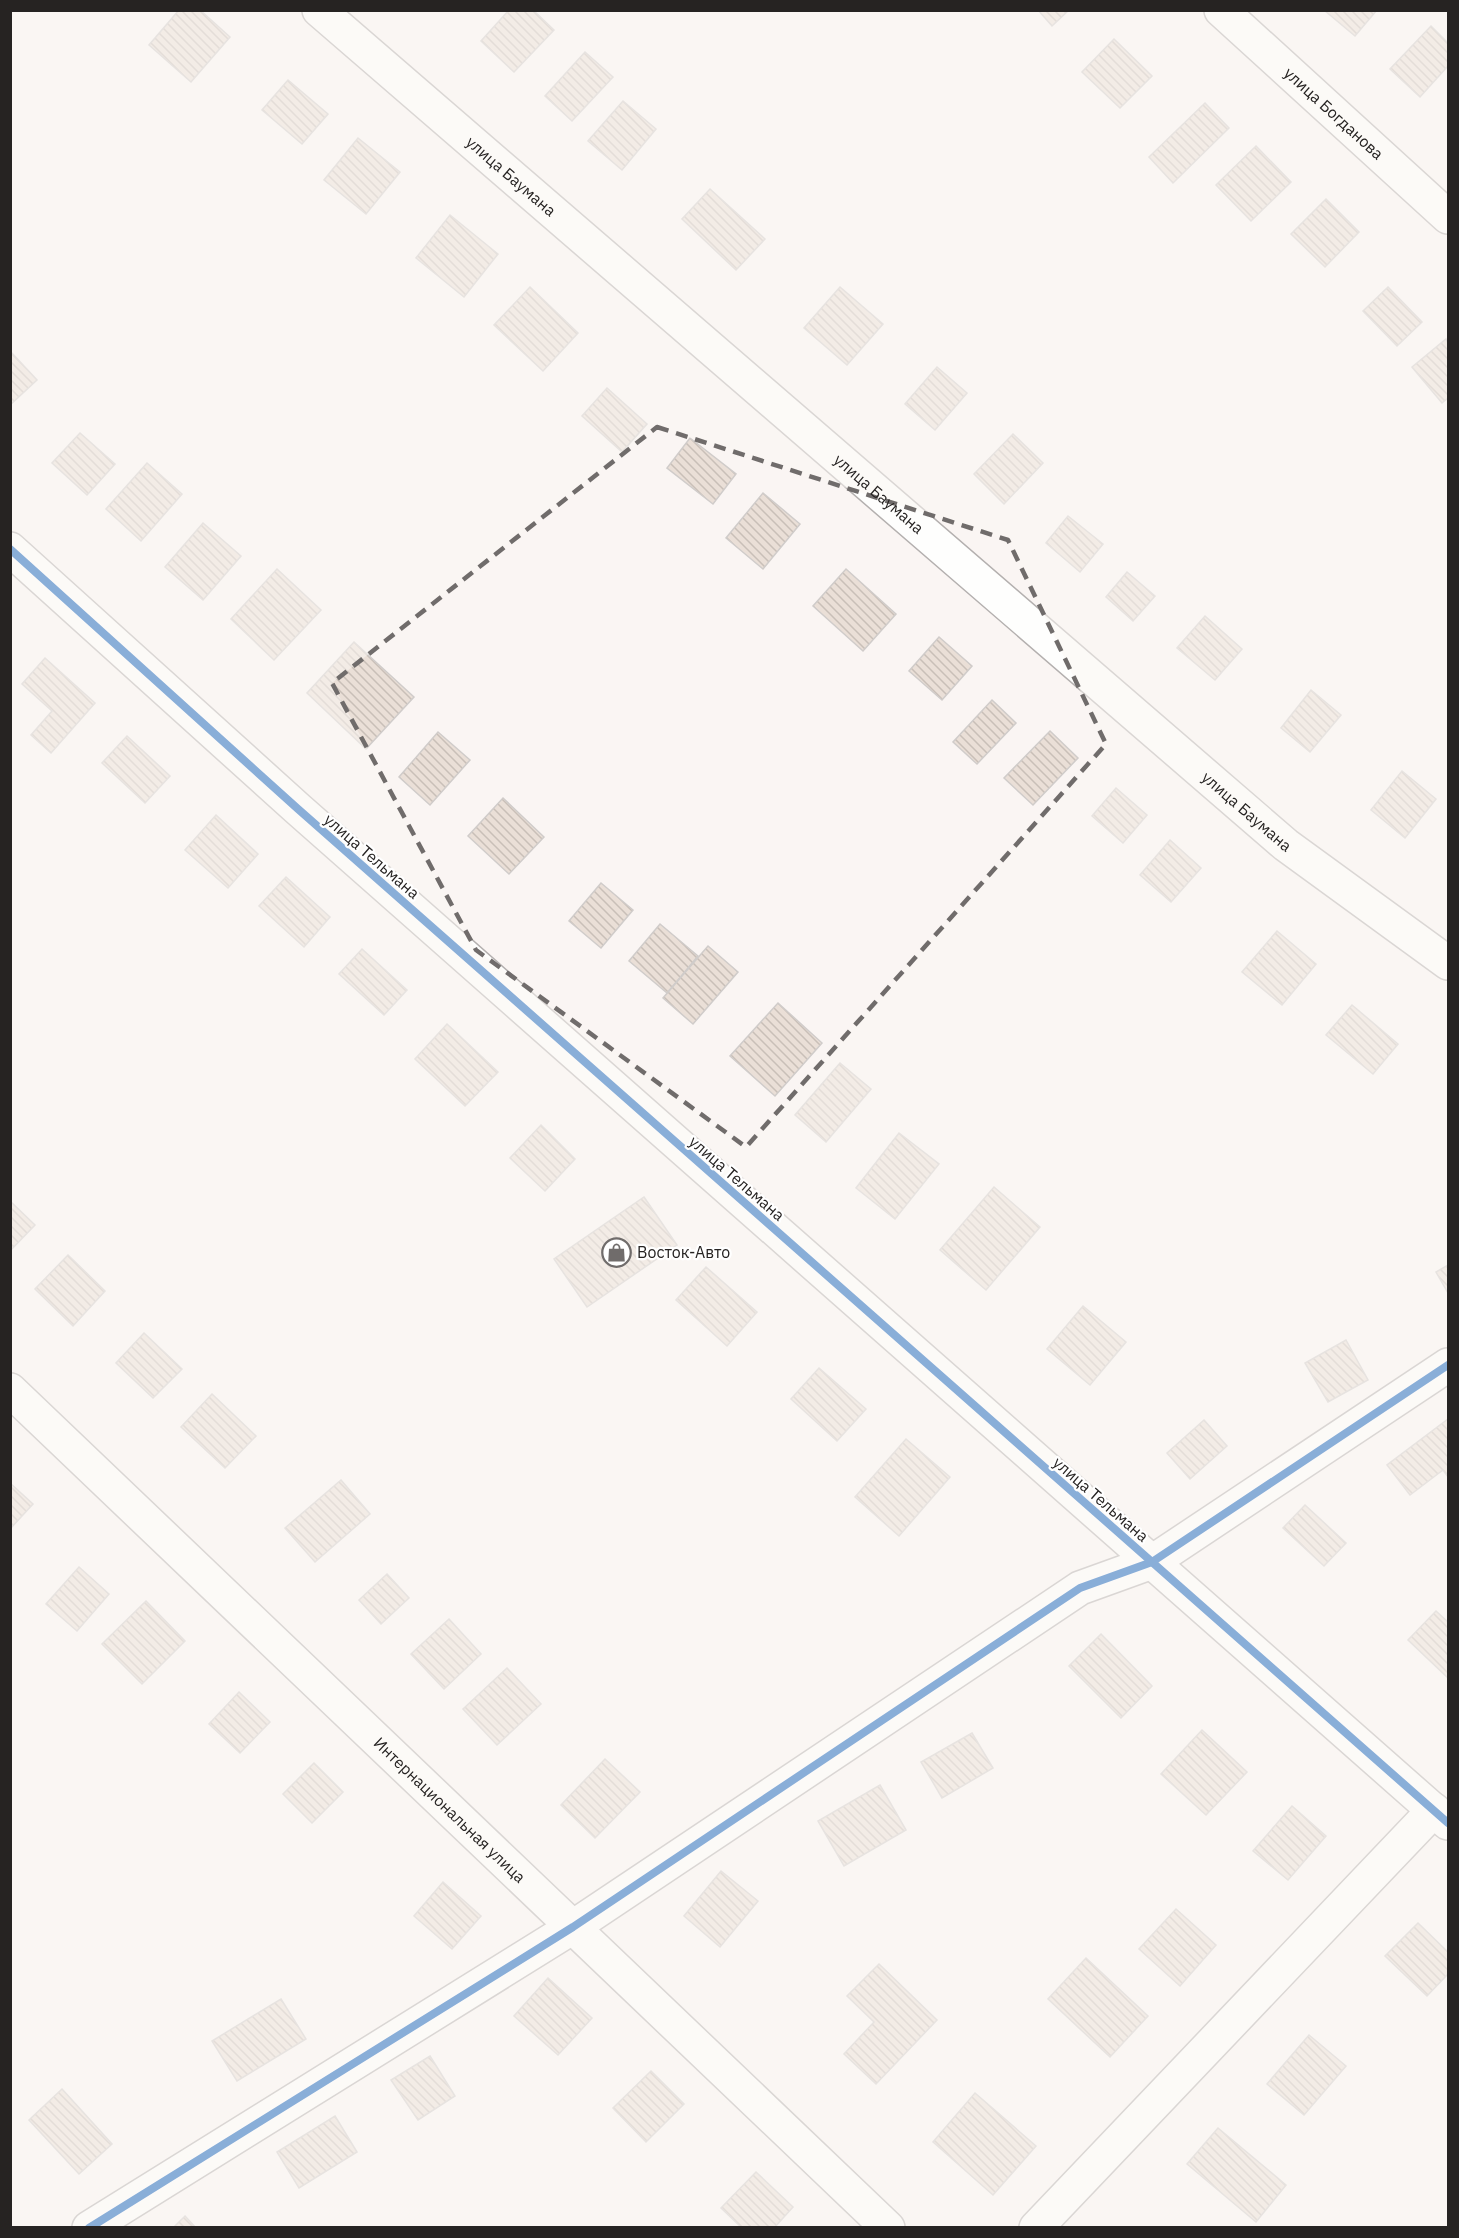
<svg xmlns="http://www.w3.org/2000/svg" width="1459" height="2238" viewBox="0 0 1459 2238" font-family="'IBM Plex Sans',sans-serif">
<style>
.building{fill:url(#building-back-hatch);stroke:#d0ccca;stroke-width:1.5}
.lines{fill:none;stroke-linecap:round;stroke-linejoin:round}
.minor-casing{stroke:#b4b0af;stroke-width:36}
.minor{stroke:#fefefd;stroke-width:33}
.cycleway-casing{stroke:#fff;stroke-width:11}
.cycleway{stroke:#0057b8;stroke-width:8}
.marked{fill:none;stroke:#706c6b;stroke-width:4.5;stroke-dasharray:12 8;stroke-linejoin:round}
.labels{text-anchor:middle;stroke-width:4.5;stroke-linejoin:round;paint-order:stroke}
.street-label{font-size:16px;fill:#262322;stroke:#fff}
.poi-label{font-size:16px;fill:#262322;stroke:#fff;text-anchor:start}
</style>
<defs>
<pattern id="building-back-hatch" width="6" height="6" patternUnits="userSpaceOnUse" patternTransform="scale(1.5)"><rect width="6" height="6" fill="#eadfd7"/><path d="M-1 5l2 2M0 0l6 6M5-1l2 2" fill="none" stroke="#c9bfb8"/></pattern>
</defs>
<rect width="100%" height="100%" fill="#faf5f3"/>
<g class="building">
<polygon points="179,10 200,10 230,37 191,82 149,45"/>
<polygon points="509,10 533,10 554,30 514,72 481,41"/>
<polygon points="1038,10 1069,10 1052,26"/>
<polygon points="1324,10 1377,10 1355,36"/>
<polygon points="1431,26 1448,43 1448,66 1420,97 1390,69"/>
<polygon points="1114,39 1152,76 1120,108 1082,72"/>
<polygon points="585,52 613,77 572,121 545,96"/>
<polygon points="288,80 328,114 302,144 262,110"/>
<polygon points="623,101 656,129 622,170 588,141"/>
<polygon points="1205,103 1229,128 1173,183 1149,157"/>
<polygon points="358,138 400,172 366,214 324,180"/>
<polygon points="1256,146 1291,182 1251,221 1216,185"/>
<polygon points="710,189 765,239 736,270 682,219"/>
<polygon points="1326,199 1359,232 1325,267 1291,234"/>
<polygon points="450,215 498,254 464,297 416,258"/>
<polygon points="530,287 578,333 543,371 494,325"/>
<polygon points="840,287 883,324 847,365 804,328"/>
<polygon points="1388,287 1422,322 1397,346 1363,311"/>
<polygon points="1446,339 1448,343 1448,398 1442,403 1412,367"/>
<polygon points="10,351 37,380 10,405"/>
<polygon points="937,367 967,393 935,430 905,404"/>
<polygon points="607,388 647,424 622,452 582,416"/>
<polygon points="80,433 115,464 87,495 52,463"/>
<polygon points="1013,434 1043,463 1004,504 974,474"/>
<polygon points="690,438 736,474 713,504 667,468"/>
<polygon points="147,463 182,494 141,541 106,509"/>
<polygon points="763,493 800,524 763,569 726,538"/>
<polygon points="1068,516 1103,544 1080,572 1046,543"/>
<polygon points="203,523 241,556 203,600 165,567"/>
<polygon points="277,569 321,610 274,660 231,619"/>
<polygon points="846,569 896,614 863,651 813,606"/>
<polygon points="1127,572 1155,596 1133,621 1106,597"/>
<polygon points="1205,616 1242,649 1215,680 1177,648"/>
<polygon points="939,637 972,666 942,700 909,671"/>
<polygon points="354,642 414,697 366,749 307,693"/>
<polygon points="45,658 95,703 51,753 31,735 52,711 22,684"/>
<polygon points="1311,690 1341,715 1310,752 1281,728"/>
<polygon points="992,700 1016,723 977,764 953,742"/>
<polygon points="1050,731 1078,758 1033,805 1004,778"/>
<polygon points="438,732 470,760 430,805 399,777"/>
<polygon points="127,736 170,776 145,803 102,763"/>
<polygon points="1402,771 1436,799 1405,838 1371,810"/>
<polygon points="1116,788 1147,815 1123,843 1092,816"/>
<polygon points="503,798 544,837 509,874 468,836"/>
<polygon points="216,815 258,854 228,888 185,850"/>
<polygon points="1170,840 1201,868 1171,902 1140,875"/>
<polygon points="286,877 330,917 304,947 259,906"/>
<polygon points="601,883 633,910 601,948 569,921"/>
<polygon points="660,924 698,956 667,993 629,961"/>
<polygon points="1277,931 1316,964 1282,1005 1242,972"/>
<polygon points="708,946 738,972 693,1024 663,998"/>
<polygon points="362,949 407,990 384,1015 339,974"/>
<polygon points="778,1003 822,1043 775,1096 730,1056"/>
<polygon points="1352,1005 1398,1044 1373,1074 1326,1035"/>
<polygon points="447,1024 498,1072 465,1106 415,1059"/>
<polygon points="840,1063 871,1089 826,1142 795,1115"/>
<polygon points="541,1125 575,1159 545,1191 510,1158"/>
<polygon points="899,1133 939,1164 895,1219 856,1188"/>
<polygon points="994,1187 1040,1227 986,1290 940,1250"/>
<polygon points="644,1197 677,1245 587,1307 554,1259"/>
<polygon points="10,1201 35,1225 10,1251"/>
<polygon points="68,1255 105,1291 73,1326 35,1289"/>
<polygon points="1448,1265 1448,1293 1436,1272"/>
<polygon points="706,1267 757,1312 727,1346 676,1300"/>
<polygon points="1083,1306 1126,1342 1090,1385 1047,1349"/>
<polygon points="144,1333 182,1369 153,1398 116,1363"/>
<polygon points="1346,1340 1368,1380 1328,1402 1305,1363"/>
<polygon points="819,1368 866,1409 837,1441 791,1399"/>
<polygon points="212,1394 256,1436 225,1468 181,1427"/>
<polygon points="1448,1419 1448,1477 1443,1470 1410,1495 1387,1465"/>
<polygon points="1204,1420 1227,1446 1190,1479 1167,1453"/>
<polygon points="906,1439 950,1477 899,1536 855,1497"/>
<polygon points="341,1480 370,1514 315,1562 285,1528"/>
<polygon points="10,1483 33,1504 10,1529"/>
<polygon points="1305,1505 1346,1543 1324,1566 1283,1528"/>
<polygon points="79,1567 109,1594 77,1631 46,1604"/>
<polygon points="387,1574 409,1598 381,1624 359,1600"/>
<polygon points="146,1601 185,1641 142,1684 102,1644"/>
<polygon points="1436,1611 1448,1622 1448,1678 1408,1640"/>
<polygon points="449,1619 481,1654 444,1689 411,1654"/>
<polygon points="1101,1634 1152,1686 1121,1718 1069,1666"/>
<polygon points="507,1668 541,1704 497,1745 463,1709"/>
<polygon points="239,1692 270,1722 240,1753 209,1724"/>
<polygon points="1202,1730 1247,1772 1206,1815 1161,1774"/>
<polygon points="972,1733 993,1768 942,1798 921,1762"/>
<polygon points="605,1759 640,1792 595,1838 561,1805"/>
<polygon points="314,1763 343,1792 312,1823 283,1794"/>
<polygon points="880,1785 906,1830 844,1866 818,1821"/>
<polygon points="1292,1806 1326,1836 1288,1880 1253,1851"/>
<polygon points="721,1871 758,1901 720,1947 684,1916"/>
<polygon points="443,1882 481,1916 452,1949 414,1916"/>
<polygon points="1176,1909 1216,1945 1180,1986 1139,1949"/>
<polygon points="1418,1923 1448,1952 1448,1974 1427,1996 1385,1956"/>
<polygon points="1086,1958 1148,2016 1110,2057 1048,1999"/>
<polygon points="879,1964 937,2020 876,2084 844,2054 874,2022 847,1996"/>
<polygon points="548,1978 592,2018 558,2055 514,2016"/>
<polygon points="281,1999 306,2039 237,2081 212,2041"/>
<polygon points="1309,2035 1346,2066 1304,2115 1267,2084"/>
<polygon points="430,2056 455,2096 418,2120 391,2080"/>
<polygon points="651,2071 684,2104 646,2142 613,2108"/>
<polygon points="62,2089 112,2144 79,2174 29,2120"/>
<polygon points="975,2093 1036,2146 993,2195 933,2142"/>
<polygon points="335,2116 357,2152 299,2188 277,2152"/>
<polygon points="1218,2128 1286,2185 1256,2222 1187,2164"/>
<polygon points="756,2172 793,2207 774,2228 742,2228 721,2208"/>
<polygon points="185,2216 196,2228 173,2228"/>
</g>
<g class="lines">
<defs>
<g id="minor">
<path id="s1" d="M319 10 1286 845 1448 963"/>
<path id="s2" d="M1221 10 1448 217"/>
<polyline points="10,549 298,809 1448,1823"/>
<path id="s3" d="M10 1390 888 2228"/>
<polyline points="89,2228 573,1927 1080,1588 1152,1562 1448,1365"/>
<polyline points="1036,2228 1434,1810"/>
</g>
</defs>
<use href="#minor" class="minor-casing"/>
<use href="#minor" class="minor"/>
<defs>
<g id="cycleway">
<polyline points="10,549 298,809 1448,1823"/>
<polyline points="89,2228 573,1927 1080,1588 1152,1562 1448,1365"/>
</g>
</defs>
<use href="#cycleway" class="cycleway-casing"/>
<use href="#cycleway" class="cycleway"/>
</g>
<path d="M0 0H1459V2238H0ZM657 427 1008 540 1106 744 746 1147 476 950 332 683Z" fill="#faf5f3" fill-opacity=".55" fill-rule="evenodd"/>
<path class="marked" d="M657 427 1008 540 1106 744 746 1147 476 950 332 683Z"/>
<defs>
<symbol id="shop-ring" viewBox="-11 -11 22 22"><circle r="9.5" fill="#fff" stroke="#706c6b" stroke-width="1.5"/><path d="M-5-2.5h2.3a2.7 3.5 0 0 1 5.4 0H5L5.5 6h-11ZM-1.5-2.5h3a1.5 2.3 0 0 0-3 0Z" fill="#706c6b"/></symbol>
</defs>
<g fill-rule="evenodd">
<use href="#shop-ring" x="600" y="1236" width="33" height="33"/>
</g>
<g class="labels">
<g class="street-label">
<text dy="6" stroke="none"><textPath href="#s2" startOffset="153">улица Богданова</textPath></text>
<text dy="6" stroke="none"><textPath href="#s1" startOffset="254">улица Баумана</textPath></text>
<text dy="6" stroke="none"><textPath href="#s1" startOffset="740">улица Баумана</textPath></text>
<text dy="6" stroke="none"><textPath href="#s1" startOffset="1226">улица Баумана</textPath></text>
<text transform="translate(372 856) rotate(41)" y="6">улица Тельмана</text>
<text transform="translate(737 1178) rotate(41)" y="6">улица Тельмана</text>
<text transform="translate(1101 1499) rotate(41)" y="6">улица Тельмана</text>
<text dy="6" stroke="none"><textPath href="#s3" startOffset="608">Интернациональная улица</textPath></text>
</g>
<g class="poi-label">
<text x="637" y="1258">Восток-Авто</text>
</g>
</g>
<rect width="1459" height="2238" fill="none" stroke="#262322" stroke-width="24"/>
</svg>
